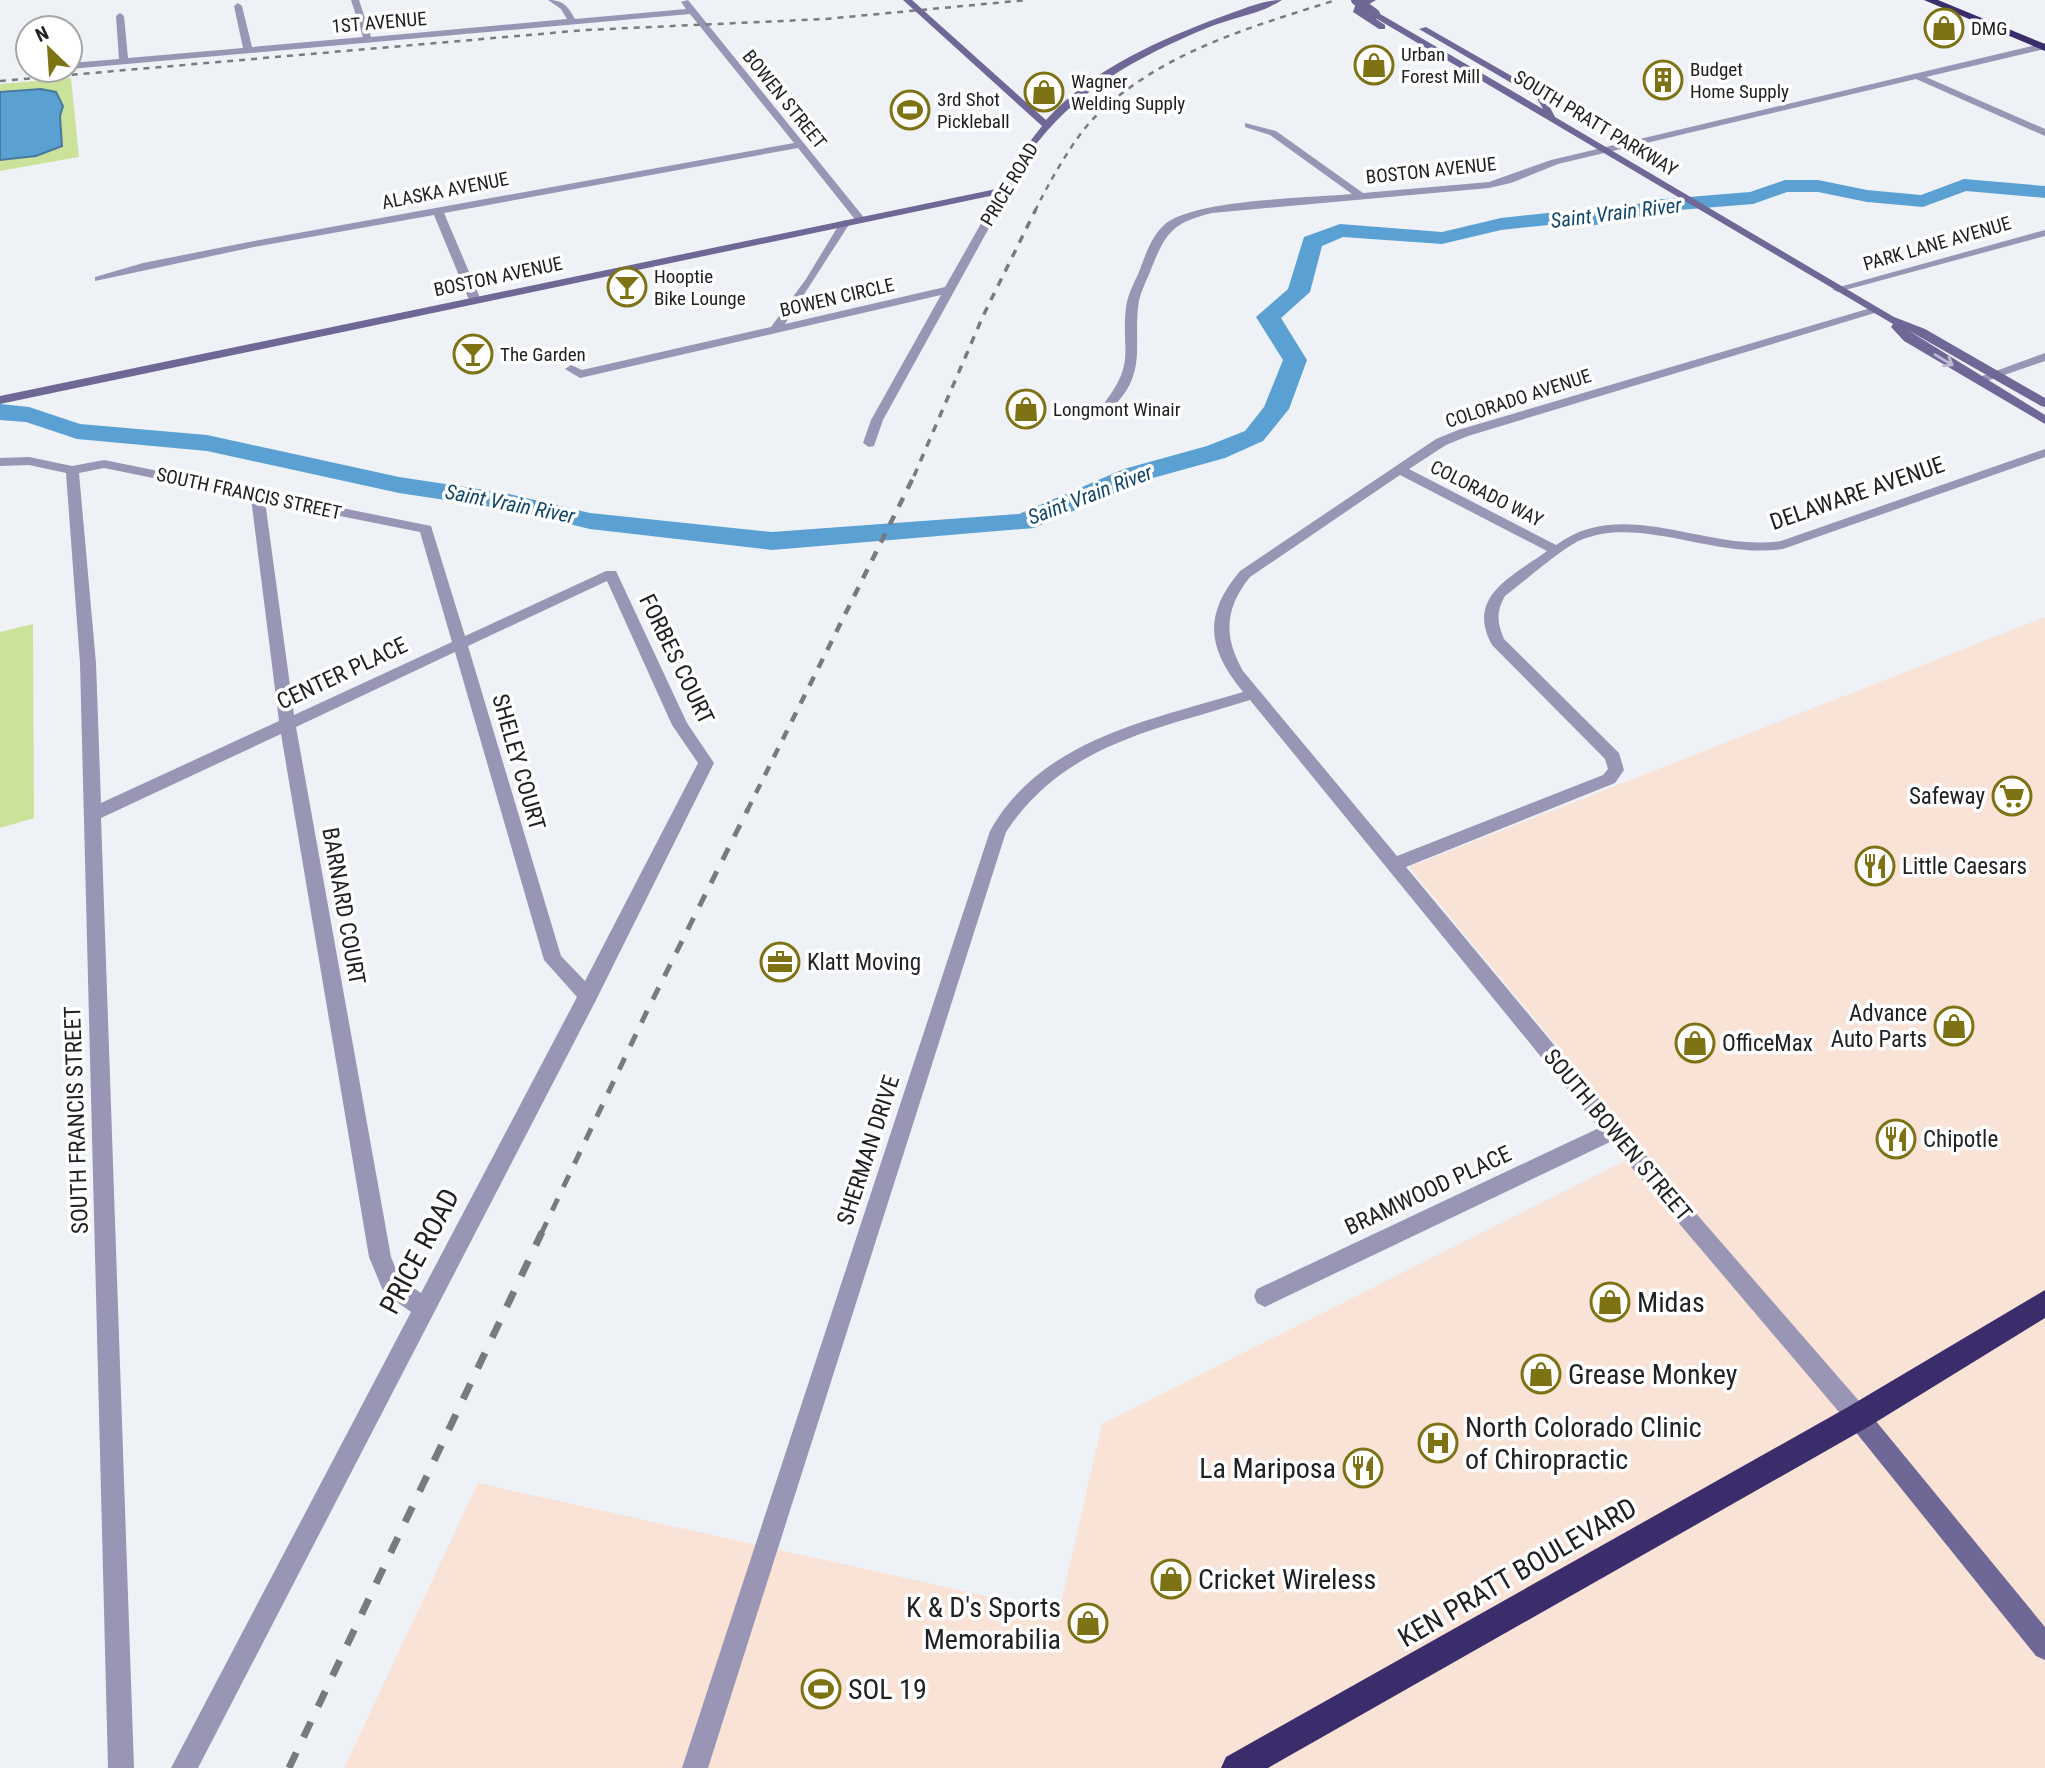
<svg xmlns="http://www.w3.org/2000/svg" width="2045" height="1768" viewBox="0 0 2045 1768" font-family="'Roboto Condensed',sans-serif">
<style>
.commercial{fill:#f9e3d6}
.green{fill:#cbe29b}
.water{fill:#5aa0d3;stroke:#497a9e;stroke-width:2}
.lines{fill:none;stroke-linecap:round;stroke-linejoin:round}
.river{fill:#5aa0d3;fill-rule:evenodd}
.street{fill:#9995b5;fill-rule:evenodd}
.secondary{fill:#6f6896;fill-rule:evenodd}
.highway{fill:#3b2c6b;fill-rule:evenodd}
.rail-far4{stroke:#787b7e;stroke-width:2.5;stroke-dasharray:6 6;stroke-linecap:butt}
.rail-far3{stroke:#787b7e;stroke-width:3.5;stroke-dasharray:8 8;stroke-linecap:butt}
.rail-far2{stroke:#787b7e;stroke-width:4.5;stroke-dasharray:10 10;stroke-linecap:butt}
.rail-far1{stroke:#787b7e;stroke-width:5;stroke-dasharray:13 13;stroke-linecap:butt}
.rail{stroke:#787b7e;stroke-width:7;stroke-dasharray:17 17;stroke-linecap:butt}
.secondary-bridge{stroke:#6f6896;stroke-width:10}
.oneway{stroke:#bebbd0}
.labels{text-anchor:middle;stroke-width:7;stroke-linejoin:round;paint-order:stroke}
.far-street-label{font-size:19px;fill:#202123;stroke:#fff}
.far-poi-label{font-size:19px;fill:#202123;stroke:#fff;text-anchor:start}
.far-water-label{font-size:21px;font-style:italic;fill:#13486b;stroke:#fff}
.street-label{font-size:23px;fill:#202123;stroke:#fff}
.poi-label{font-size:23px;fill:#202123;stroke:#fff;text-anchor:start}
.near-street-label{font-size:28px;fill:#202123;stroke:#fff}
.near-poi-label{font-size:28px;fill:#202123;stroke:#fff;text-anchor:start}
</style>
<rect width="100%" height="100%" fill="#eef2f7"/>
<polygon class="commercial" points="2045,617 2045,1768 344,1768 478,1483 1059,1612 1102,1424 1644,1151 1409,867"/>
<g class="green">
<polygon points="71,78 79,157 0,171 0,84"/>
<polygon points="33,624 34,818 0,828 0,632"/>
</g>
<polygon class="water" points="41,89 56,92 63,106 60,116 62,146 36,156 0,160 0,92"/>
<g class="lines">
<polygon class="river" points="1964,179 2045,186 2045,198 1966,191 1923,207 1867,202 1818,192 1787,192 1753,204 1654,212 1623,221 1581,227 1548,225 1501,230 1442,244 1343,237 1322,246 1310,292 1281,318 1307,360 1289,409 1263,441 1225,458 1142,481 1034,528 772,550 590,529 505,509 399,493 207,451 77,439 26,422 0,420 0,404 29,407 80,424 207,435 399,477 505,493 590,513 772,532 1019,514 1124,469 1207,446 1245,431 1264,407 1283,360 1256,317 1288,289 1304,237 1340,224 1442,232 1501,218 1548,213 1581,215 1620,209 1652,200 1750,192 1785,180 1818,180 1867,190 1921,195"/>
<g class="street">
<path d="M351 0H359L371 37 567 19 561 9 548 0C563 0 568 6 575 19L686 9 681 2 688 0 866 220 857 222 798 148 444 213 481 300 475 303 469 300 434 215 254 247 95 281V277L143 263 254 241 794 143 690 14 70 69V63L119 59 116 16 120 13 124 16 128 58 243 48 234 6 238 3 242 6 252 47 363 37Z"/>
<path d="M2045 43V49L1926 77 2045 129V136L1916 79 1558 164 1511 183 1489 188 1212 213C1171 223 1165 234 1150 272 1145 284 1139 295 1138 308 1134 347 1146 372 1115 405L1111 406 1105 402C1136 362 1121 351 1126 307 1128 294 1134 283 1139 272 1145 256 1151 237 1164 225 1193 199 1310 198 1352 194L1270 135 1245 127V123L1276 131 1363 193 1489 182 1551 160Z"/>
<polygon points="1005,187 1010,190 883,420 874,446 869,447 863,443 871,420 941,295 580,378 565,369 571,365 582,370 771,327 806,279 840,223 845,220 850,223 785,324 945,287 1000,190"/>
<polygon points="2045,230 2045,236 1838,292 1832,289"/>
<path d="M1874 307 1878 308V312L1468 436 1446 445 1409 469 1556 545C1623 495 1706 552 1781 541L2045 449V457L1783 549C1716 559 1643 516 1583 539 1564 546 1524 582 1505 596 1496 612 1497 622 1504 639L1619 753 1624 770 1615 783 1406 867 1654 1165 1866 1409 1870 1417 1866 1425 1858 1429 1850 1425 1610 1142 1273 1303 1265 1307 1257 1303 1254 1296 1257 1289 1599 1128 1250 700C1156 730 1064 744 1006 832L708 1768H682L990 831C1041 739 1151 720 1243 692 1207 648 1203 615 1240 571L1436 439 1458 430ZM1400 475 1547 551C1513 576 1465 596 1492 645L1605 759 1608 769 1603 775 1397 856 1243 671C1223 636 1225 608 1250 577Z"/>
<polygon points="2045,353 2045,361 1981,383 1971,380"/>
<path d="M29 457 72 466 104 460 431 526 465 636 606 571H616L687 723 714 763 595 1002 198 1768H171L411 1312 384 1293 369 1257 281 734 101 818 134 1768H108L80 663 66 473 29 465 0 466V458ZM104 468 251 498 279 721 101 803 96 663 79 473ZM265 501 420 532 452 642 294 715ZM607 581 672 725 698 763 585 981 561 956 468 646ZM455 652 544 960 577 997 421 1293 400 1279 391 1257 296 727Z"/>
</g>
<g class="secondary">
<path d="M903 0H912L1046 120C1093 68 1161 39 1226 15 1244 9 1262 0 1282 0 1261 14 1230 18 1207 28 1139 56 1072 92 1029 154 1021 166 1016 180 1009 192L0 404V396L1001 188 1017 158 1042 126Z"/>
<polygon points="1364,0 1376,0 1361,9 1385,25 1385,29 1379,29 1353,12 1356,3"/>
<polygon points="1375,11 1543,109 1537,98 1419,29 1426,27 1543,94 1555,117 1894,317 1925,329 2045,398 2045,407 2041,406 1906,329 2045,415 2045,424 1904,341 1891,327 1893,324 1372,16"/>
<polygon points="1858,1405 1866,1409 2045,1627 2045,1660 2036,1656 1850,1425 1846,1417 1850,1409"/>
</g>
<g class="highway">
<polygon points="1924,0 1938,0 2045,44 2045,51"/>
<polygon points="2045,1290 2045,1318 1868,1427 1268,1768 1221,1768 1226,1757 1848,1407"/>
</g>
<g class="rail-far4">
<polyline points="0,81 586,30 825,19 1027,0"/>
<path d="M1035 211C1048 184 1075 136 1096 116 1161 52 1251 27 1336 0"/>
</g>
<polyline class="rail-far3" points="914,476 983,316 1036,209"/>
<polyline class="rail-far2" points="747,811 915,474"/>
<polyline class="rail-far1" points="541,1234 648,1009 748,809"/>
<polyline class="rail" points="289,1768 542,1232"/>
<polyline class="secondary-bridge" points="1356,0 1375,14"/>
</g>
<defs><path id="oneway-shaft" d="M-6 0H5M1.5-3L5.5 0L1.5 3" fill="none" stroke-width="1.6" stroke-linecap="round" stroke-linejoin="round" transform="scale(1.75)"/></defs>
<use class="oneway" href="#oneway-shaft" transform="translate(1944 360) rotate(31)"/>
<defs>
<symbol id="shop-ring" viewBox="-11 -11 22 22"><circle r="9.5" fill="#fff" stroke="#7d7315" stroke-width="1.5"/><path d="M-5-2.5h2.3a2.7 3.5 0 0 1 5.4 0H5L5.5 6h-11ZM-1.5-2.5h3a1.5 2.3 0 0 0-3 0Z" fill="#7d7315"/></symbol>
<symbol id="building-ring" viewBox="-11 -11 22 22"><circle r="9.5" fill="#fff" stroke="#7d7315" stroke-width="1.5"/><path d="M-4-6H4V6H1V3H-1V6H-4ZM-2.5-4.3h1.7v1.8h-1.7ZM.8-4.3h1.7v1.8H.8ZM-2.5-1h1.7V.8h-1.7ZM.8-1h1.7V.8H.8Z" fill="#7d7315"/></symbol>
<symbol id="stadium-ring" viewBox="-11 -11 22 22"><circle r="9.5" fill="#fff" stroke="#7d7315" stroke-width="1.5"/><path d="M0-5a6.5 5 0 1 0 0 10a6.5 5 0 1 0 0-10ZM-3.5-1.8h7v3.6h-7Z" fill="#7d7315"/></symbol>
<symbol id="bar-ring" viewBox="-11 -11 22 22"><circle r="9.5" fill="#fff" stroke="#7d7315" stroke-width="1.5"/><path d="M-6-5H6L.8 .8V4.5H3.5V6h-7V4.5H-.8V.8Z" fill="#7d7315"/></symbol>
<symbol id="supermarket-ring" viewBox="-11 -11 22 22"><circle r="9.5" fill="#fff" stroke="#7d7315" stroke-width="1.5"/><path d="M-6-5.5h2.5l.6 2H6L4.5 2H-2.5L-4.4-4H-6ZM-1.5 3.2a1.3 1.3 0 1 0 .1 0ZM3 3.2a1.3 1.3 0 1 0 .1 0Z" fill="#7d7315"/></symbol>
<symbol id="restaurant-ring" viewBox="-11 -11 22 22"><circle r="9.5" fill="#fff" stroke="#7d7315" stroke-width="1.5"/><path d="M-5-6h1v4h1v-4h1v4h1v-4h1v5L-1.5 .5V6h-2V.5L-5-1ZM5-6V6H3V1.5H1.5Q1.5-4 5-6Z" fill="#7d7315"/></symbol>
<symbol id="office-ring" viewBox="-11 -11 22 22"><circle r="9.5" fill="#fff" stroke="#7d7315" stroke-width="1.5"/><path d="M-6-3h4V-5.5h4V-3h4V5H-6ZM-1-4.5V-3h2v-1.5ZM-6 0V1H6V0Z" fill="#7d7315"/></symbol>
<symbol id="hospital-ring" viewBox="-11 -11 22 22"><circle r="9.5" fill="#fff" stroke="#7d7315" stroke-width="1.5"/><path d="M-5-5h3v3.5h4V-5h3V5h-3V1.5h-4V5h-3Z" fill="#7d7315"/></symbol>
</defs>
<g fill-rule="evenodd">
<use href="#shop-ring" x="1922" y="6" width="44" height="44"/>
<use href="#shop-ring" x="1352" y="43" width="44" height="44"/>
<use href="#building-ring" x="1641" y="58" width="44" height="44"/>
<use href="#shop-ring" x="1022" y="70" width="44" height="44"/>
<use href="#stadium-ring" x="888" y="88" width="44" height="44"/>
<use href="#bar-ring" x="605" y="265" width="44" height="44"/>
<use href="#bar-ring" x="451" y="332" width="44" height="44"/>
<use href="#shop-ring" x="1004" y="387" width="44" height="44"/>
<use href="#supermarket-ring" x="1990" y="774" width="44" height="44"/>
<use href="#restaurant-ring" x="1853" y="844" width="44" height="44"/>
<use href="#office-ring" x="758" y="940" width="44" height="44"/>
<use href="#shop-ring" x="1932" y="1004" width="44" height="44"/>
<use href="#shop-ring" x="1673" y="1021" width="44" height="44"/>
<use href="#restaurant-ring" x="1874" y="1117" width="44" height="44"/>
<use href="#shop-ring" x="1588" y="1280" width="44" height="44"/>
<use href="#shop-ring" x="1519" y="1352" width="44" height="44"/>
<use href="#hospital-ring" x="1416" y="1421" width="44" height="44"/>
<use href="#restaurant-ring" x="1341" y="1446" width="44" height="44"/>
<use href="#shop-ring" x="1149" y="1557" width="44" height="44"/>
<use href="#shop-ring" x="1066" y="1601" width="44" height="44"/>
<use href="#stadium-ring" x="799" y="1667" width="44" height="44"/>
</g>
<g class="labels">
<g class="far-street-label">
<text transform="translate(379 22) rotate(-5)" y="7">1ST AVENUE</text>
<text transform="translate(785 99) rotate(51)" y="7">BOWEN STREET</text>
<text transform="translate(1596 123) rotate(31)" y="7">SOUTH PRATT PARKWAY</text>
<text transform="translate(1431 170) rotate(-6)" y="7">BOSTON AVENUE</text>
<text transform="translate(1009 184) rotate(-59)" y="7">PRICE ROAD</text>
<text transform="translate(445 190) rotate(-11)" y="7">ALASKA AVENUE</text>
<text transform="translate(1937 243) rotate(-16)" y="7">PARK LANE AVENUE</text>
<text transform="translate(498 276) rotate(-12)" y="7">BOSTON AVENUE</text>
<text transform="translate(837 297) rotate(-13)" y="7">BOWEN CIRCLE</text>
<text transform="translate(1518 398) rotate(-18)" y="7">COLORADO AVENUE</text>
<text transform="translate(249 493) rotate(12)" y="7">SOUTH FRANCIS STREET</text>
<text transform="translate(1487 493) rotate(27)" y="7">COLORADO WAY</text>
</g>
<g class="far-poi-label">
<text x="1971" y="35">DMG</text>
<text x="1401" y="61">Urban<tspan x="1401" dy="22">Forest Mill</tspan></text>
<text x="1690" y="76">Budget<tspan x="1690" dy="22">Home Supply</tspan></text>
<text x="1071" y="88">Wagner<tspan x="1071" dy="22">Welding Supply</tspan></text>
<text x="937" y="106">3rd Shot<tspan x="937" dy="22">Pickleball</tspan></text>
<text x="654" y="283">Hooptie<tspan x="654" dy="22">Bike Lounge</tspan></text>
<text x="500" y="361">The Garden</text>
<text x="1053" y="416">Longmont Winair</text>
</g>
<g class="far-water-label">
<text transform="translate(1616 213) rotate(-7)" y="7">Saint Vrain River</text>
<text transform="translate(1090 495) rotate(-21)" y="7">Saint Vrain River</text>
<text transform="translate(510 504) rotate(11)" y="7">Saint Vrain River</text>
</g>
<g class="street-label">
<text transform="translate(1857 493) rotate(-19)" y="8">DELAWARE AVENUE</text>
<text transform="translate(677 659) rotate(64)" y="8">FORBES COURT</text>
<text transform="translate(342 673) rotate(-25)" y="8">CENTER PLACE</text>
<text transform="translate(519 762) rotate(74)" y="8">SHELEY COURT</text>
<text transform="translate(344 906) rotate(80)" y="8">BARNARD COURT</text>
<text transform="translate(76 1120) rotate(-92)" y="8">SOUTH FRANCIS STREET</text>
<text transform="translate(1618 1135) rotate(50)" y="8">SOUTH BOWEN STREET</text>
<text transform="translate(868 1150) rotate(-72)" y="8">SHERMAN DRIVE</text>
<text transform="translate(1428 1190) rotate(-25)" y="8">BRAMWOOD PLACE</text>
</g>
<g class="poi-label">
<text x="1985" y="804" text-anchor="end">Safeway</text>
<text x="1902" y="874">Little Caesars</text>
<text x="807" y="970">Klatt Moving</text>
<text x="1927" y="1021" text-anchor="end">Advance<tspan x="1927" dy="26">Auto Parts</tspan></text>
<text x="1722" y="1051">OfficeMax</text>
<text x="1923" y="1147">Chipotle</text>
</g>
<g class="near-street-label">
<text transform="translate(419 1251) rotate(-62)" y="10">PRICE ROAD</text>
<text transform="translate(1517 1572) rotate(-30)" y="10">KEN PRATT BOULEVARD</text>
</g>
<g class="near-poi-label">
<text x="1637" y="1312">Midas</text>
<text x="1568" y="1384">Grease Monkey</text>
<text x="1465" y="1437">North Colorado Clinic<tspan x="1465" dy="32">of Chiropractic</tspan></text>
<text x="1336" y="1478" text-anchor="end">La Mariposa</text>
<text x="1198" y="1589">Cricket Wireless</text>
<text x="1061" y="1617" text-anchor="end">K &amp; D's Sports<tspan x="1061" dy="32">Memorabilia</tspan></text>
<text x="848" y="1699">SOL 19</text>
</g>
</g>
<g transform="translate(49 49) rotate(335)"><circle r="33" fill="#ffffff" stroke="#a6a6a7" stroke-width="2"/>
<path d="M0-5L12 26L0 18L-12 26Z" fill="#7d7315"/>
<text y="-10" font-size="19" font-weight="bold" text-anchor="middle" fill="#202123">N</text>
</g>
</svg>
